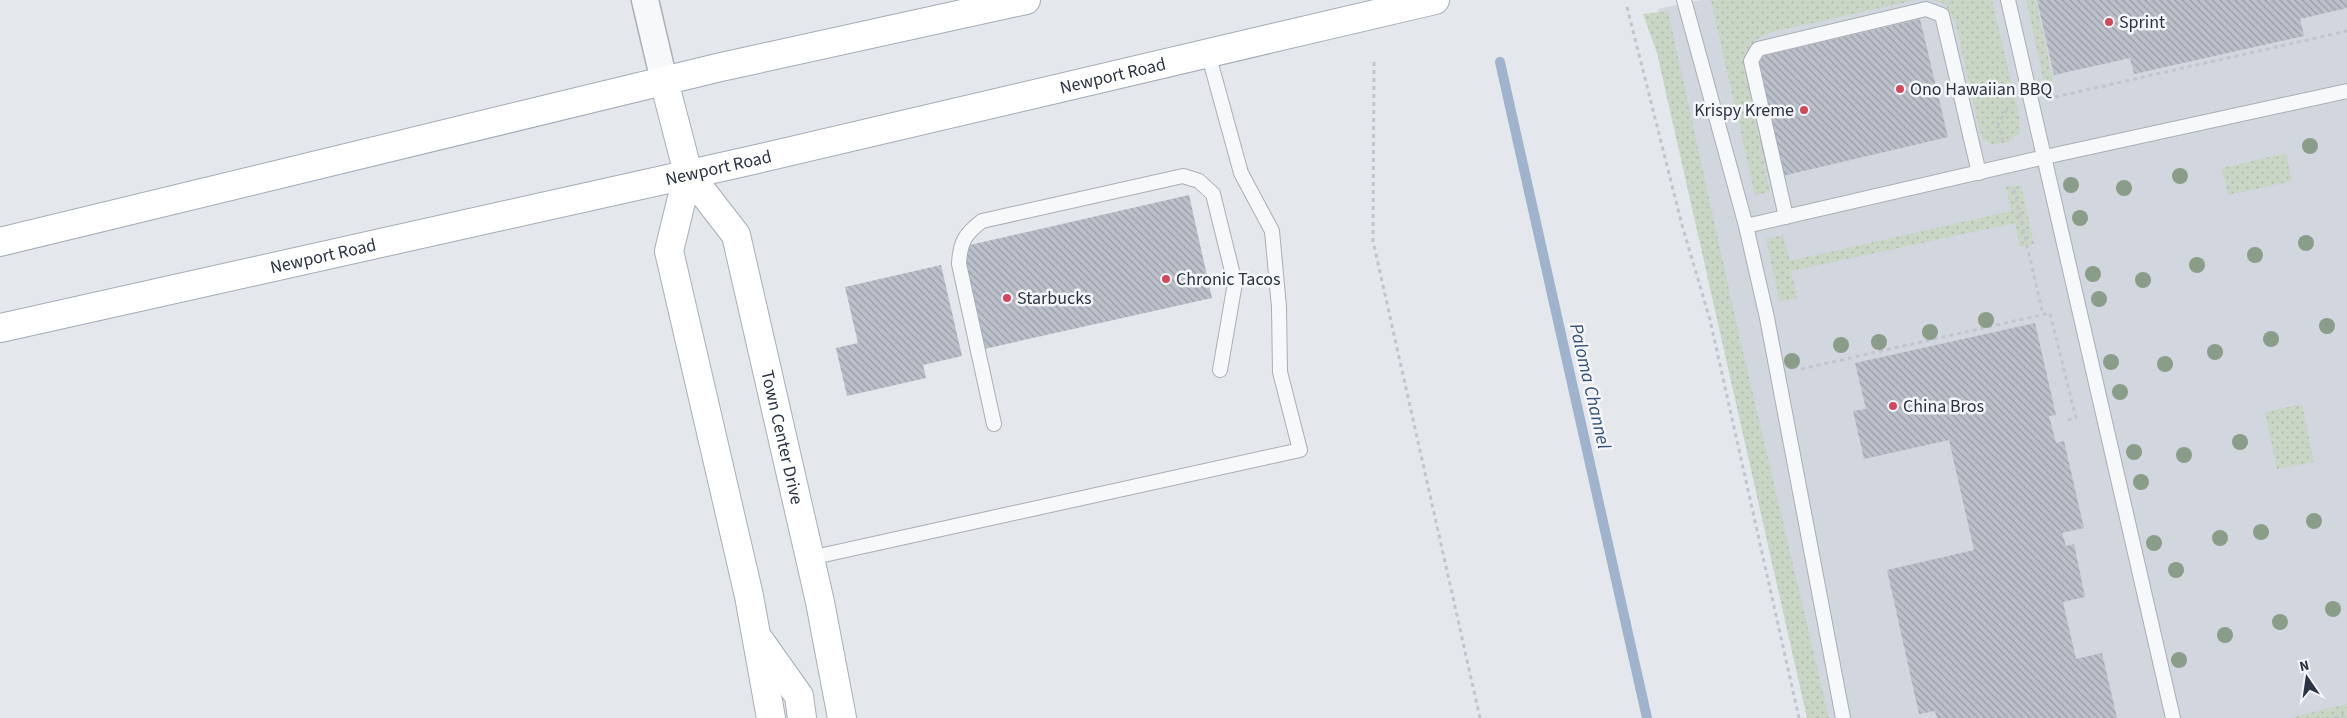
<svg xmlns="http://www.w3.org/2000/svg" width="2347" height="718" viewBox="0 0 2347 718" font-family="'Source Sans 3',sans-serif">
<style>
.built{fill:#d2d6de}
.grass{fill:url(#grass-dots)}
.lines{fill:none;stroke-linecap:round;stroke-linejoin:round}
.stream{stroke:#9fb4cc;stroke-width:10}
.building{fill:url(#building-back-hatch)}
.lane-casing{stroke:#a9aeb7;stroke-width:16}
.street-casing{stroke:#a9aeb7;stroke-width:29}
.secondary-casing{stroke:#a9aeb7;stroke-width:30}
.primary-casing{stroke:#a3abb8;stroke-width:30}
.path{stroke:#c2c5cb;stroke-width:3;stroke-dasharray:4 4;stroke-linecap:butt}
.lane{stroke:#f7f8fa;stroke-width:14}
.street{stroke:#f7f8fa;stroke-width:26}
.secondary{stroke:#fff;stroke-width:28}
.primary{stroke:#fff;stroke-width:28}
.tree{fill:#899d89}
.poi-dot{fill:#d1495b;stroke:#f4f6f9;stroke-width:2}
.labels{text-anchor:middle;stroke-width:5;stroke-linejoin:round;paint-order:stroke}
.poi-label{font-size:18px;fill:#2b3445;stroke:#f4f6f9;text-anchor:start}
.street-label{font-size:18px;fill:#2b3445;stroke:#f4f6f9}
.water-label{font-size:19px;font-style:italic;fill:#34527a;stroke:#f4f6f9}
</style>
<defs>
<pattern id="grass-dots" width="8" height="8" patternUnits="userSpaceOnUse" patternTransform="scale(1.25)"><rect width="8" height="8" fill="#c9d6c5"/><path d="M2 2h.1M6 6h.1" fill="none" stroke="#adb8ab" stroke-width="1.8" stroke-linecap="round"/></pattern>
<pattern id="building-back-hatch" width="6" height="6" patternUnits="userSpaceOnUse" patternTransform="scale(1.25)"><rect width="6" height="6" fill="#bbc0ca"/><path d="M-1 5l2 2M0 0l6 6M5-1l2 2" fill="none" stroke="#989da6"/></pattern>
</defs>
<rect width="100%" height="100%" fill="#e4e7ec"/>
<polygon class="built" points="1701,0 2347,0 2347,718 1822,718 1658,9"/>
<g class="grass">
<polygon points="1717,0 1916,0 1771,32 1755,40 1744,61 1770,192 1755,195 1711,1"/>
<polygon points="1928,0 1992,0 2019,116 2020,133 2008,142 1992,145 1981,137 1955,20 1944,3"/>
<polygon points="2026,0 2036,0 2053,81 2044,82"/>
<polygon points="1668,11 1737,326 1829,718 1807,718 1657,53 1643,14"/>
<polygon points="2286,153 2292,181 2228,195 2222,168"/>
<polygon points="2021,185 2034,244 2020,247 2015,223 1791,271 1797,298 1780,302 1766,239 1783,235 1790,261 2011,211 2006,187"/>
<polygon points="2302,404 2314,462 2277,469 2265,412"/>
<polygon points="2347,704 2347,718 2289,718"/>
</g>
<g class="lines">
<polyline class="stream" points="1500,62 1647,718"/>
</g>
<g class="building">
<polygon points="2037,0 2347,0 2347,8 2300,19 2304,36 2134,74 2130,58 2054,75"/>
<polygon points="1920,19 1948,137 1769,179 1760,140 1772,137 1754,58"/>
<polygon points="1189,195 1212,298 984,349 961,247"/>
<polygon points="941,265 962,356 923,365 926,378 847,396 836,348 858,343 845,287"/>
<polygon points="2035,323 2056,415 2049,416 2056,443 2064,441 2084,528 2062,533 2066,546 2074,544 2085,597 2063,602 2076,659 2102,653 2117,718 1937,718 1935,711 1919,714 1887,570 1974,550 1949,440 1864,459 1853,411 1866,409 1855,363"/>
</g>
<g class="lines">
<defs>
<g id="lane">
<polyline points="1684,0 1746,226 1767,318 1843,718"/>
<polyline points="2008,0 2173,718"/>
<polyline points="1786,217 1751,61 1758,49 1926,9 1942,15 1979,173"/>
<polyline points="1746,226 2045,157 2347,91"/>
<path d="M994 424 959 264C960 242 965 234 982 221L1183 176 1199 181 1213 194 1235 283 1220 370"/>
<polyline points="810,558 1300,450 1280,372 1279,307 1272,231 1241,173 1208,53"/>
</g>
<polyline id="street" points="645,0 664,81"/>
<g id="secondary">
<path id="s1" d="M664 81 688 173 736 235 820 602 842 718"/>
<polyline points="688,173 669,251 749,596 771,718"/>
<polyline points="760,641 799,696 802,718"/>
</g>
<g id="primary">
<polyline points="0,242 721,67 1026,0"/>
<path id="s2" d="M0 328 753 160 1435 0"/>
</g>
</defs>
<use href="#lane" class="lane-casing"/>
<use href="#street" class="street-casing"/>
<use href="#secondary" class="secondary-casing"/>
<use href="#primary" class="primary-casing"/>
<g class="path">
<polyline points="1627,7 1682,225 1710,320 1799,718"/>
<polyline points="1374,62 1373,241 1480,718"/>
<polyline points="2055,97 2347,31"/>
<polyline points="2003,142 1998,123 2008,109"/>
<polyline points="2014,190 2043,314"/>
<polyline points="1801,369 2050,313 2076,418 2067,420"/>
<polyline points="2333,718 2347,715"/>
</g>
<use href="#lane" class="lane"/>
<use href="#street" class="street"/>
<use href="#secondary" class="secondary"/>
<use href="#primary" class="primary"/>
</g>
<g class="tree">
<circle cx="2310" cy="146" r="8"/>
<circle cx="2180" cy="176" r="8"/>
<circle cx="2071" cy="185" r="8"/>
<circle cx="2124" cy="188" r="8"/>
<circle cx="2080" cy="218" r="8"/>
<circle cx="2306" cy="243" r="8"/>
<circle cx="2255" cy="255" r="8"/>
<circle cx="2197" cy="265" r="8"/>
<circle cx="2093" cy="274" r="8"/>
<circle cx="2143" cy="280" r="8"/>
<circle cx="2099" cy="299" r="8"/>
<circle cx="1986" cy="320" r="8"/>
<circle cx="2327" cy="326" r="8"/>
<circle cx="1930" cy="332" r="8"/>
<circle cx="2271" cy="339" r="8"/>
<circle cx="1879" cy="342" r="8"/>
<circle cx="1841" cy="345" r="8"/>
<circle cx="2215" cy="352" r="8"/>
<circle cx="1792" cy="361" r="8"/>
<circle cx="2111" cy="362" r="8"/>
<circle cx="2165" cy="364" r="8"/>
<circle cx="2120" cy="392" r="8"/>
<circle cx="2240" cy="442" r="8"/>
<circle cx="2134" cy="452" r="8"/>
<circle cx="2184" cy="455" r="8"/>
<circle cx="2141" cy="482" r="8"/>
<circle cx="2314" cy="521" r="8"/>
<circle cx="2261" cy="532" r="8"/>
<circle cx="2220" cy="538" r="8"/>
<circle cx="2154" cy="543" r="8"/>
<circle cx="2176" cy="570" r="8"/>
<circle cx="2333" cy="609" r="8"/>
<circle cx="2280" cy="622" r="8"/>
<circle cx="2225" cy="635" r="8"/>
<circle cx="2179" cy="660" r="8"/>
</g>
<g class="poi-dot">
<circle cx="2109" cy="22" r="5"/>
<circle cx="1900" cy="89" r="5"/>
<circle cx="1804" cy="110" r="5"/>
<circle cx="1166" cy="279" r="5"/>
<circle cx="1007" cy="298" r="5"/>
<circle cx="1893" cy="406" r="5"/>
</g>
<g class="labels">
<g class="poi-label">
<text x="2119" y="28">Sprint</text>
<text x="1910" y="95">Ono Hawaiian BBQ</text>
<text x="1794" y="116" text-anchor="end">Krispy Kreme</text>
<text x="1176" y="285">Chronic Tacos</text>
<text x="1017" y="304">Starbucks</text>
<text x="1903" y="412">China Bros</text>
</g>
<g class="street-label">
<text dy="6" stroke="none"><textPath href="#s2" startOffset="1141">Newport Road</textPath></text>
<text dy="6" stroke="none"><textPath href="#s2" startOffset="736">Newport Road</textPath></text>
<text dy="6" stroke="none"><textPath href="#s2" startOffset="331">Newport Road</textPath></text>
<text dy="6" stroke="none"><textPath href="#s1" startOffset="381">Town Center Drive</textPath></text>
</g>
<g class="water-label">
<text transform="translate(1591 386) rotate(77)" y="7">Paloma Channel</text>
</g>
</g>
<g transform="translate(2307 678) rotate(347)" stroke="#f4f6f9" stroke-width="4" paint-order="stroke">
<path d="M0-4L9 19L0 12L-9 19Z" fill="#2b3445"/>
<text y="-8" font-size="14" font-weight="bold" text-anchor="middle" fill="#2b3445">N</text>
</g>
</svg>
